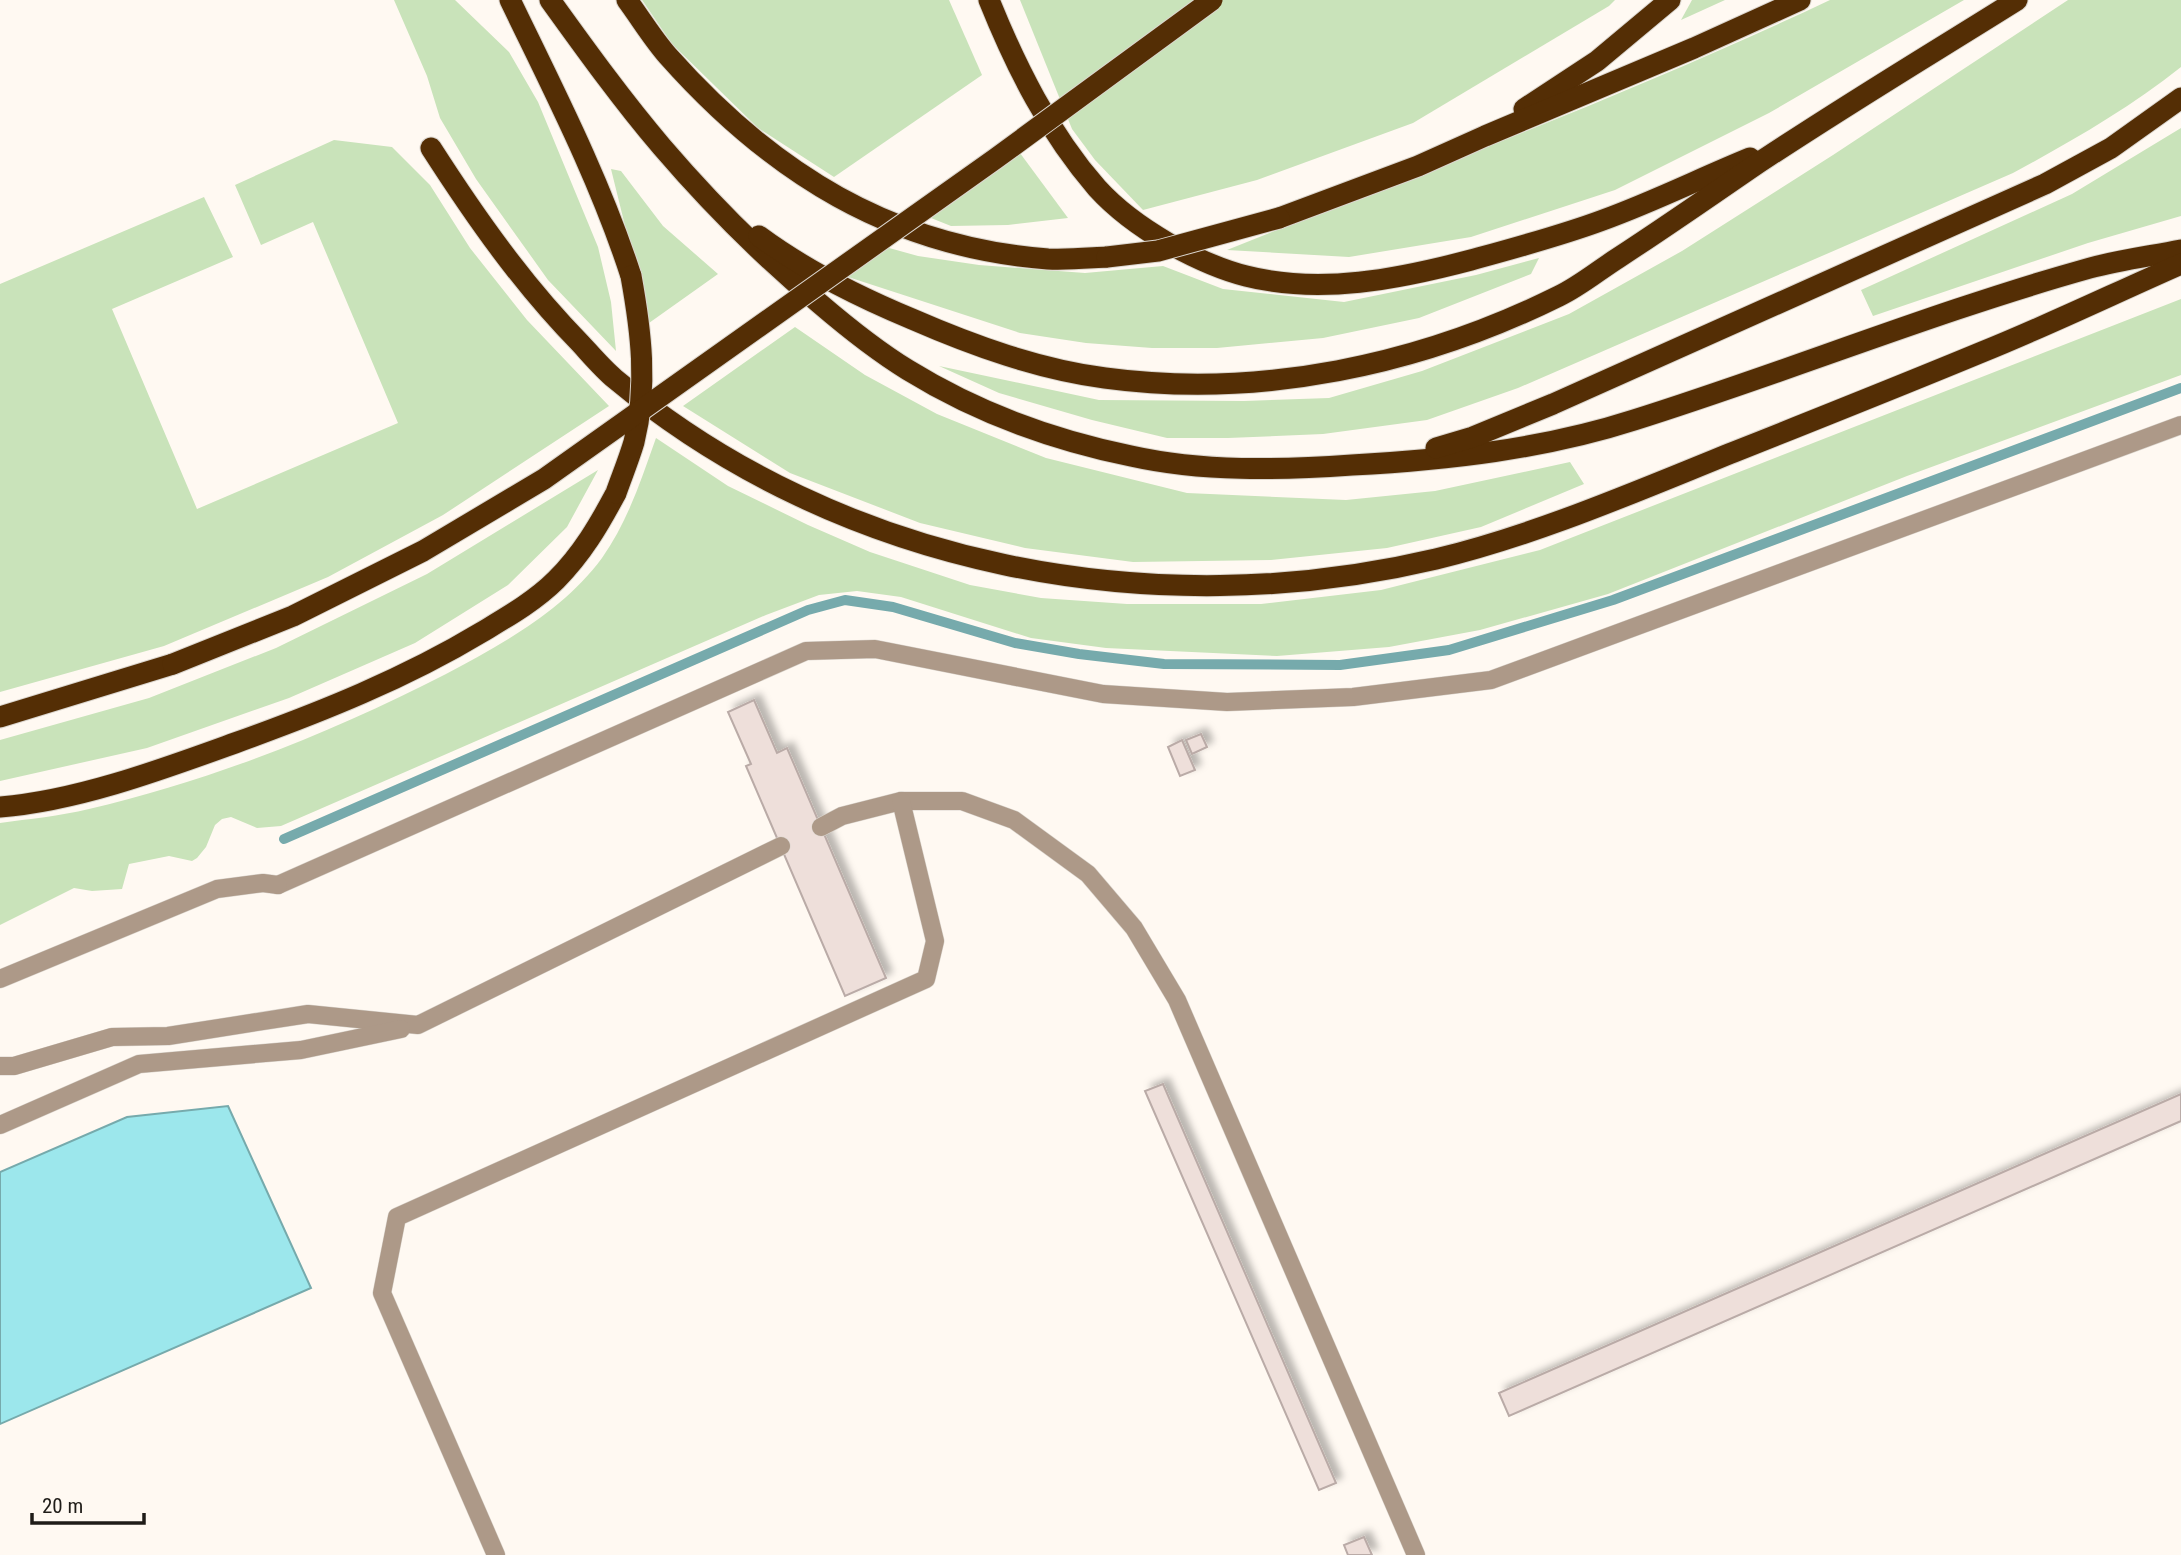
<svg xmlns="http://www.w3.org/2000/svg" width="2181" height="1555" viewBox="0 0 2181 1555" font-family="'Roboto Condensed',sans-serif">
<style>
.green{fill:#c9e3ba}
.water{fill:#9ce7ec;stroke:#76aaac;stroke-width:2}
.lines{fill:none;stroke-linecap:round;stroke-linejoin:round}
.stream{stroke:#76aaac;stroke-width:10}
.building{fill:#eedfda;stroke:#baaba7;stroke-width:2;filter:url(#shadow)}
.service-casing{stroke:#dbd6cf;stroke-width:19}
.minor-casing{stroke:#dbd6cf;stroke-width:19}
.tertiary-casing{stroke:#dbd6cf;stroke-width:19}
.motorway-casing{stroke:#dbd6cf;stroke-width:23}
.service{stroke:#ad9988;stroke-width:18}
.minor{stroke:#ad9988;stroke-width:18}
.tertiary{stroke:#ad9988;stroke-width:18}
.motorway{stroke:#542e05;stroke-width:21}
.motorway-bridge-casing{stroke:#dbd6cf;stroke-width:23;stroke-linecap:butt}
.motorway-bridge{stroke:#542e05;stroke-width:21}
</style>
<defs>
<filter id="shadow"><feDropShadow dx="6" dy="-6" stdDeviation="3.5" flood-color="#0004"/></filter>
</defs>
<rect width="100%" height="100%" fill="#fff9f2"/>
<g class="green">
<polygon points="394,0 455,0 509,52 538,102 598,247 611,302 616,351 548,280 476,179 440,118 427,76"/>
<polygon points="642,0 949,0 982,75 834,177 758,128 672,44"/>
<polygon points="1020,0 1615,0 1609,6 1413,123 1257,180 1143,210 1095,160 1072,129"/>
<polygon points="1692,0 1725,0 1681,20"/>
<path d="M1830 0H1964L1769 113 1615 190 1471 237 1349 257 1227 250C1429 169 1633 93 1830 0Z"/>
<path d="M2068 0H2181V67C2128 109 2072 141 2013 173L1518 388 1427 420 1323 434 1228 438H1167L1092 420 999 393 939 366 1099 400 1244 401 1329 398 1422 371 1569 314 1682 251 1833 155Z"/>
<polygon points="2181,128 2181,216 2088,243 1873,316 1861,290 2072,194"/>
<polygon points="334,140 392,147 430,185 470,248 527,320 609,406 443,515 328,577 164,646 0,692 0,284 204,197 233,257 112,309 197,509 398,423 313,222 261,245 235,185"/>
<polygon points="1017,149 1068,218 1008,225 951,226 926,216"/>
<polygon points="611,169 621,171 663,226 718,274 649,323"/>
<polygon points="882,246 918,256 979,265 1085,273 1163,266 1223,289 1344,302 1476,275 1539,258 1531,274 1419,318 1323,338 1217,348 1152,348 1086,343 1020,333 845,276"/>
<path d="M2181 299V375L1907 476 1608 594 1480 630 1389 647 1277 656 1106 648 1031 638 901 597 857 591 819 595 766 615 281 826 257 828 231 817 222 819 215 825 206 847 197 858 192 861 169 856 129 864 122 889 92 891 74 888 0 925V823C29 819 60 816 89 809 213 780 333 732 446 674 502 644 563 611 602 558 628 521 641 480 656 438L728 486 808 525 870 552 970 585 1041 598 1127 604H1261L1381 590 1540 550Z"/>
<polygon points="795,327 865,375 937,414 1046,458 1187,493 1346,500 1435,491 1570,462 1584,484 1481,527 1387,548 1271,560 1133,562 1025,548 920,523 790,473 683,406"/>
<polygon points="598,470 567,527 508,585 415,643 289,698 147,748 0,781 0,740 149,698 276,648 427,574"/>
</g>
<polygon class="water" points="228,1106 311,1288 0,1424 0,1172 127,1117"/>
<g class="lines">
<polyline class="stream" points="284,839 808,610 845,600 893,607 1015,643 1079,654 1164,664 1340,665 1449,650 1613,600 2181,388"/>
</g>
<g class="building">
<polygon points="754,700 777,753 787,748 886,978 845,996 746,766 751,764 728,712"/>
<polygon points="1201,734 1207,747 1192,754 1186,740"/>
<polygon points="1182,740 1195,770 1180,776 1168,747"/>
<polygon points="1163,1084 1336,1483 1319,1490 1145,1091"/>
<polygon points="2181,1094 2181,1121 1509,1416 1499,1393"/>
<polygon points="1364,1537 1372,1555 1348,1555 1344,1545"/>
</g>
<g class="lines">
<defs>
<g id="service">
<polyline points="821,827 842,816 901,801 962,801 1014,820 1088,874 1134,928 1177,1000 1416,1555"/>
<polyline points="0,1066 14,1066 112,1037 168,1036 308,1014 418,1025 781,846"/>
<polyline points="0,1125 139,1064 301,1050 401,1029"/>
<polyline points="496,1555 382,1293 397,1217 926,979 935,941 901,801"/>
</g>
<polyline id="minor" points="278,885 806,651 875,649 1103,694 1227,702 1353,697 1491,680 2181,425"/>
<polyline id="tertiary" points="0,979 217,889 263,883 278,885"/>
<g id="motorway">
<path d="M510 0C554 91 600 180 631 276"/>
<path d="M550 0C586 50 622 100 662 147 710 203 763 256 819 303 847 327 877 351 908 370 976 412 1053 440 1131 456 1203 472 1279 470 1352 465 1446 460 1544 449 1634 420 1787 372 1936 311 2090 268 2120 260 2151 256 2181 250"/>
<path d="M627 0C641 19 653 39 668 56 772 173 891 247 1048 259 1068 260 1088 258 1107 257"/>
<path d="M989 0C1016 67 1049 133 1097 188 1117 210 1142 228 1168 243 1193 257 1218 269 1246 276 1320 295 1399 279 1471 260 1515 248 1560 236 1603 220 1653 202 1701 178 1750 158"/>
<polyline points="1524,109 1597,61 1670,0"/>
<path d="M431 148C476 218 523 285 581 344 592 356 603 369 615 379 841 567 1153 626 1436 559 1539 534 1637 491 1734 452 1817 419 1900 386 1982 352 2049 325 2115 293 2181 264"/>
<polyline points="1279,218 1418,166 1485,136 1694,48 1800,0"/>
<path d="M759 236C805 270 859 297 912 319 974 346 1038 369 1105 378 1260 399 1420 365 1559 296 1580 286 1599 270 1618 258 1661 230 1703 201 1745 172 1834 112 1926 57 2017 0"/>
<polyline points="1436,448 1473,437 1553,404 2045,184 2111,148 2181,98"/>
<polyline points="0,717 173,664"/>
<path d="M0 807C77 801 163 769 235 743 321 712 404 679 482 632 507 617 535 601 556 580 582 554 599 525 616 493"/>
</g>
</defs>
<use href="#service" class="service-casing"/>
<use href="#minor" class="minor-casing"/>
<use href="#tertiary" class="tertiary-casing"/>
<use href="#motorway" class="motorway-casing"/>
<use href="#service" class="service"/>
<use href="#minor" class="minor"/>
<use href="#tertiary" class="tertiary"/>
<use href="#motorway" class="motorway"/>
<defs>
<g id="motorway-bridge">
<polyline points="1107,257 1158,251 1279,218"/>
<path d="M616 493C622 476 629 459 634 442 648 386 641 331 631 276"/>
<polyline points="173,664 293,616 423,551 544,479 995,159 1212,0"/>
</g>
</defs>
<use href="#motorway-bridge" class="motorway-bridge-casing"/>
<use href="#motorway-bridge" class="motorway-bridge"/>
</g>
<path d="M32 1513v10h112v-10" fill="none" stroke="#1f1c18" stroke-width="3.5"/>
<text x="42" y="1513" font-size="21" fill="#1f1c18" stroke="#fff9f2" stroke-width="5" paint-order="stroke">20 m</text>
</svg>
